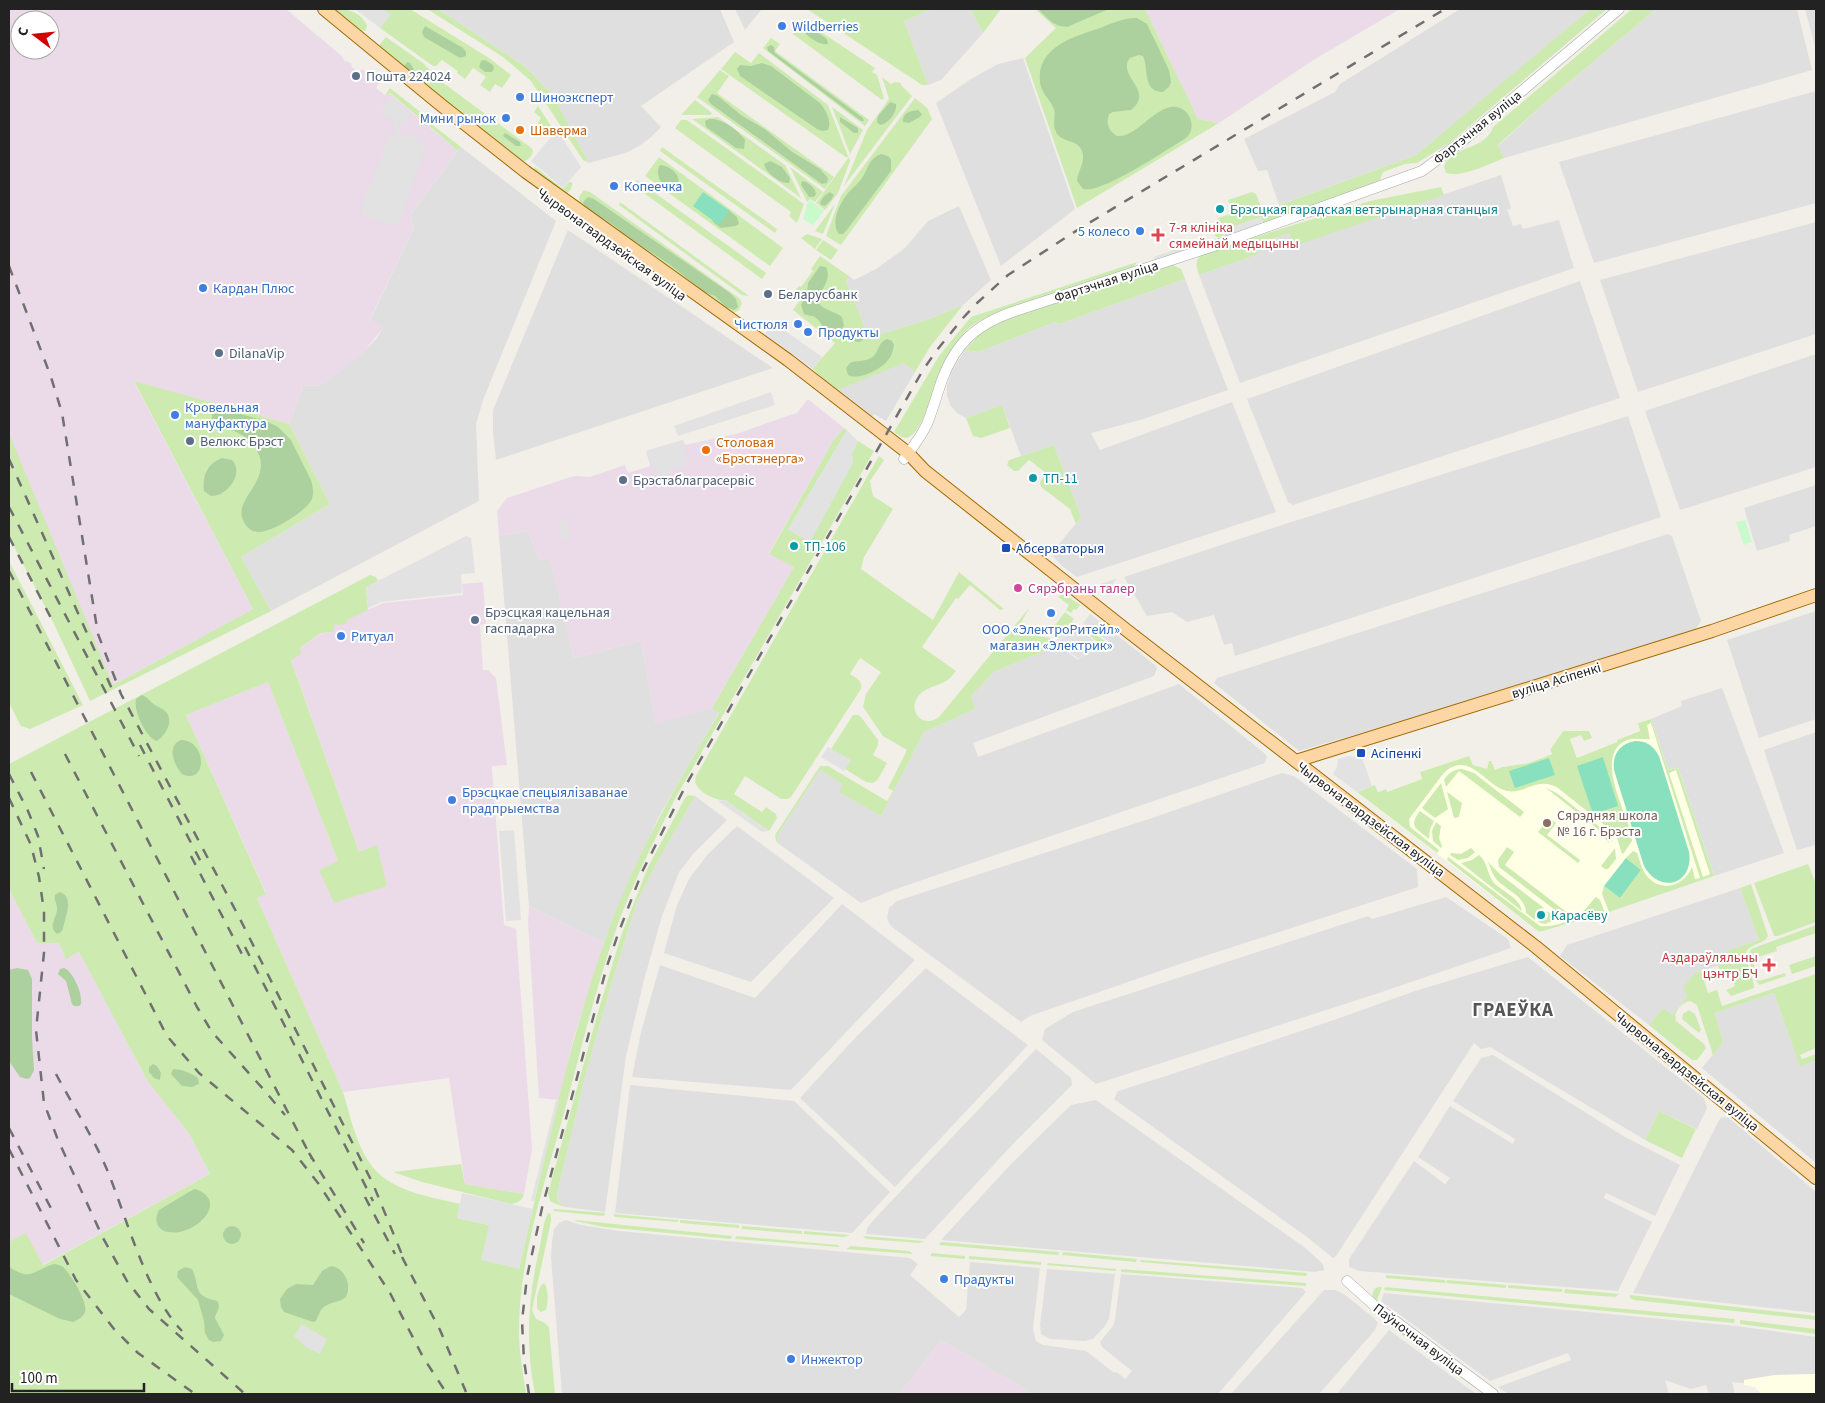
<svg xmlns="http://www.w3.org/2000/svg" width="1825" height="1403" viewBox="0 0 1825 1403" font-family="'Source Sans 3',sans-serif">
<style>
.residential{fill:#e0dfdf}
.industrial{fill:#ebdbe8;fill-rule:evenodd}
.education{fill:#ffffe5}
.grass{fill:#cdebb0;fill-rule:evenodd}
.forest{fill:#add19e}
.park{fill:#c8facc}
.pitch{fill:#88e0be}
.parking{fill:#e2e2e2}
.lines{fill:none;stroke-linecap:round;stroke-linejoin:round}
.minor-casing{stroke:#a9a9a9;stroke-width:11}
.major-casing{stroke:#a06b00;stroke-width:14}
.minor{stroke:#fff;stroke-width:10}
.major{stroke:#fcd6a4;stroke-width:12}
.rail{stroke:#707070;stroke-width:2.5;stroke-dasharray:10 10;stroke-linecap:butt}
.shop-dot{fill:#3f7fe0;stroke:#fff;stroke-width:2}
.service-dot{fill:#5c6f8a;stroke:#fff;stroke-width:2}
.food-dot{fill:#e8710a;stroke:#fff;stroke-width:2}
.culture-dot{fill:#0f9aa8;stroke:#fff;stroke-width:2}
.health-dot{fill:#e0444e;stroke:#fff;stroke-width:2}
.transit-dot{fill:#1a4fb4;stroke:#fff;stroke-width:2}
.hotel-dot{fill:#d1479c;stroke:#fff;stroke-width:2}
.education-dot{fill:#8d6e63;stroke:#fff;stroke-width:2}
.labels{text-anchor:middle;stroke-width:4;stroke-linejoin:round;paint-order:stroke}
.shop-label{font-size:14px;fill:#366cbe;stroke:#fff;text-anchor:start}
.service-label{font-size:14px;fill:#4e5e75;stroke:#fff;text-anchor:start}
.street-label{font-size:14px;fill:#222;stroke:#fff}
.food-label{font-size:14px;fill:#c56008;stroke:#fff;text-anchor:start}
.culture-label{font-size:14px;fill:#0d838f;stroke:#fff;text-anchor:start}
.health-label{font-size:14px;fill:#be3a42;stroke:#fff;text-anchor:start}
.transit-label{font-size:14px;fill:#164399;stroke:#fff;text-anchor:start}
.hotel-label{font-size:14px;fill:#b23c85;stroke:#fff;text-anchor:start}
.education-label{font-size:14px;fill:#785e54;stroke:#fff;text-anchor:start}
.district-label{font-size:19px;font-weight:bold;letter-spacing:1px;fill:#555;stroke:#fff}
</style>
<rect width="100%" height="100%" fill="#f2efe9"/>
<g class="residential">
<polygon points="438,9 720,9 734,42 641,106 661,127 650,138 639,146 628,152 589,163 554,97 526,67"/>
<polygon points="735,9 762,9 745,30"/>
<polygon points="932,9 970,9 983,33 941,80 928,85 904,21"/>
<polygon points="1460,9 1590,9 1502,84 1416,155 1279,205 1267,170 1258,171 1244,139 1335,92 1340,84"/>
<polygon points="1656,9 1797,9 1812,70 1504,158 1498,146 1549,99"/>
<polygon points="1805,9 1816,9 1816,50"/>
<polygon points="1023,58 1075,209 1001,266 936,103 971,79 998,64"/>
<polygon points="1816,91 1816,203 1594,263 1559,162"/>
<polygon points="461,147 556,221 483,400 476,424 479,501 271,611 241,557 330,504 289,424 303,386 322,385 369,346 376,339 383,328 370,320 414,228 410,215"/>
<polygon points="1501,175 1511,208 1507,210 1513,226 1521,224 1523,229 1559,220 1574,268 1240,383 1199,275 1257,254 1255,245 1289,233 1294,245"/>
<polygon points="959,206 991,280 963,305 932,318 869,338 846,281 849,276 854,280 876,269 904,249 928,221"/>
<polygon points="1816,222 1816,334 1638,392 1600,280"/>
<polygon points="568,230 773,368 496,460 493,433 493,410"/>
<polygon points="1185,279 1228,390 1140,420 1091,433 1100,450 1232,402 1276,512 1077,577 1062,566 1051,554 1081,517 1054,445 1021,456 1002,405 966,418 957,413 950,405 947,395 947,385 951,373 965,350 978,352 1055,322 1059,324"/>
<polygon points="1580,281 1620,398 1293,505 1288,502 1247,399"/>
<polygon points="1816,354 1816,467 1680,510 1645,411"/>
<polygon points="904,362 915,372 886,421 874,414 871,419 835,391"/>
<polygon points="1628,416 1661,517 1235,656 1232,643 1224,645 1214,615 1187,622 1172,612 1147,616 1124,577 1288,523"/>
<polygon points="1816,485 1816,526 1789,535 1790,541 1757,551 1744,508"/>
<polygon points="528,531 539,560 550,558 574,658 641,641 656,723 712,708 719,712 658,818 618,908 604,943 529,906 499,536"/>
<polygon points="1668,534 1672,536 1701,621 1696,629 1426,714 1299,751 1214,683 1217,678"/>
<polygon points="1816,611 1816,719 1759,738 1727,640"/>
<polygon points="1117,635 1155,665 1157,669 1154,676 973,743 978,757 1179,684 1264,753 1267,756 1265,763 896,889 861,903 779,844 777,836 820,770 844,784 840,792 881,816 924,732 975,709 970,696 994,672 1058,645 1078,660"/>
<polygon points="1722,688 1784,853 1714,876 1678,768 1668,770 1651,719 1682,706 1681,701"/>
<polygon points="1816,732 1816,845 1797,850 1764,750"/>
<polygon points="1282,773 1294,776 1417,869 1418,887 1180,964 1030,1016 1021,1022 892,927 889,923 887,918 889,908 897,901 1155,817"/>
<polygon points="695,796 727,820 694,853 679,872 662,916 644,980 626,1056 605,1212 565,1207 559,1203 557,1194 586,1073 612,982 637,902 655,866"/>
<polygon points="737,826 834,898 751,982 664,953 677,905 689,879 708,854"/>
<polygon points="1740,888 1759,940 1726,951 1729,963 1696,972 1687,997 1672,1015 1663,1008 1649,1025 1560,956 1567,945"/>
<polygon points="1446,897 1508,939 1511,948 1376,994 1096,1084 1042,1040 1045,1029 1073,1012 1368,916 1372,919"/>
<polygon points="842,904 915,960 791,1090 632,1077 641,1032 660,965 755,998"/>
<polygon points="1528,957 1704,1098 1707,1108 1697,1129 1659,1111 1645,1140 1490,1047 1481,1049 1474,1043 1336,1256 1333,1258 1307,1237 1114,1099 1118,1091 1166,1076 1334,1020 1415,991"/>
<polygon points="926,968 1028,1045 895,1187 800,1098 856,1037"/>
<polygon points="1774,993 1800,1066 1816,1060 1816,1163 1702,1068 1723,1042 1715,1013"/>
<polygon points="1036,1049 1071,1078 1072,1085 1012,1145 925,1239 866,1234 867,1228 879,1214"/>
<polygon points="1493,1055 1625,1137 1680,1165 1655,1216 1606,1193 1604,1198 1652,1222 1618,1291 1359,1271 1349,1267 1349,1259 1414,1161 1445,1184 1450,1178 1418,1157 1450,1106 1513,1144 1515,1139 1453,1101 1481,1058"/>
<polygon points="630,1085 794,1101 890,1192 852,1233 615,1213"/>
<polygon points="1096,1100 1304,1247 1323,1264 1324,1270 1315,1272 941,1240 1011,1164 1071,1105"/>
<polygon points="1725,1117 1730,1119 1816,1192 1816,1313 1633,1293 1718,1122 1721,1118"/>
<polygon points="566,1220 581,1225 619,1231 910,1258 918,1264 910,1275 959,1317 966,1310 970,1262 1040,1268 1033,1329 1036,1341 1043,1345 1086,1351 1113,1372 1118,1373 1125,1379 1132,1371 1102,1347 1100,1342 1113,1326 1115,1319 1121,1274 1302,1288 1306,1292 1218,1394 1033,1394 941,1340 900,1394 562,1394 551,1257 552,1241 554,1229 559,1223"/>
<polygon points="1047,1269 1115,1274 1109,1319 1105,1326 1093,1339 1085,1341 1050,1339 1041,1334 1040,1325"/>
<polygon points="1324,1290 1336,1290 1345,1295 1374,1318 1378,1323 1375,1330 1319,1394 1231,1394"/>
<polygon points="1384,1293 1737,1326 1816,1337 1816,1374 1775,1375 1744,1380 1744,1383 1732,1382 1735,1394 1709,1394 1706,1385 1691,1389 1665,1380 1669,1394 1508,1394 1498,1387 1571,1360 1568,1353 1490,1381 1381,1301"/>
<polygon points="1389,1330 1476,1394 1337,1394"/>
</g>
<g class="industrial">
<path d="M9 9H286L343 57 342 58 346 62 347 61 352 64 351 66 359 73 362 69 367 73 364 77 371 83 374 79 379 83 376 88 385 95 389 93 458 151 410 215 414 228 370 319 383 328 360 356 322 385 303 386 289 424 134 382 253 609 113 685 9 442ZM20 20H50V50H20Z"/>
<polygon points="1145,9 1400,9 1315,59 1219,123 1198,119"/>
<polygon points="808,399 844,428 833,441 769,553 794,567 712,708 656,724 641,641 574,658 550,559 539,561 528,531 499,536 497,511 507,498 574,476 590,477 625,465 628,473 650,466 646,451 683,440 685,445 736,434 790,415 797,413"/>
<polygon points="483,582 486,624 480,625 483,670 488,670 496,678 507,765 492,766 492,770 504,925 516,929 532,1149 524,1194 465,1184 449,1078 343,1092 257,898 266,893 186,715 268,682 338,861 359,852 291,659 300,648 322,633 334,632 334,625 383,603 463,595 462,584"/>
<polygon points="9,889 37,943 59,943 70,957 79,952 148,1082 188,1132 210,1174 27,1273 9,1265"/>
<polygon points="529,906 604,943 574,1037 559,1100 539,1098 528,921"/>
<polygon points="941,1340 1033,1394 900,1394"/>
</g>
<g class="education">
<polygon points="1651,719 1668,770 1678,768 1714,876 1607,912 1539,932 1357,792 1375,785 1378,792 1386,789 1387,792 1422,779 1420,772 1469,756 1473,765 1487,769 1489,761 1491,761 1495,770 1502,767 1529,763 1552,754 1550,750 1563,731 1570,739 1577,758 1617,742 1617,740 1640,731 1638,723"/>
<polygon points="1816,1374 1816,1394 1761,1394 1755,1387 1744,1385 1744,1380 1775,1375"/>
</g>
<g class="grass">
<path d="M329 9C345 9 358 9 367 25L366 30 361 33Z"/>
<polygon points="383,9 410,9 489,58 511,75 502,88 495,84 490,92 480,85 486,77 473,68 465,79 457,73 458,71 442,60 436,66 433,66 380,28 390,15"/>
<polygon points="427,9 438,9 526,67 554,97 589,163 583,160 531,81 503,57"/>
<polygon points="807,9 932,9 904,21 928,85 922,85"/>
<polygon points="970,9 1001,9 983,33"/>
<polygon points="1035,9 1145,9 1198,119 1219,123 1077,208 1025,58 1056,28"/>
<polygon points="1590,9 1607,9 1451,142 1417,163 1405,164 1383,172 1380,180 1353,193 1264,224 1261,217 1221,231 1223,237 1216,237 1211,229 1221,226 1218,218 1233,213 1228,200 1252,192 1256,194 1263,211 1416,155"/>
<path d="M1632 9H1656L1549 99 1498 145 1504 158C1489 164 1462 178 1446 173L1444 166C1453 145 1486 150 1493 127Z"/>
<polygon points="803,20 875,68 872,72 877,75 884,98 882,100 793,34"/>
<path d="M386 37 423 63 442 82 530 147 533 150C533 156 527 161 522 162L377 48Z"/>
<polygon points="771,38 780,44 775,51 869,120 865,126 763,48"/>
<polygon points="735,52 751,63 759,53 828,105 848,156 847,158 721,69"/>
<polygon points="720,70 729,76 717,93 834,177 825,189 697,97"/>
<polygon points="882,77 891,84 895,82 901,83 901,85 912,96 844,186 867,130 889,99"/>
<polygon points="390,88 424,115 423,121 390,93 385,95"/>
<polygon points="915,98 927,108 932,119 841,245 826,236 841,196"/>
<polygon points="695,100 712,113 710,115 681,115"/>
<polygon points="538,106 551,126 550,130 547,132 536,126 541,118 534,112"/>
<polygon points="832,107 863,130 850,154"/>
<polygon points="718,117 785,165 801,198 692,119"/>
<polygon points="681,120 687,120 804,204 797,223 789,216 791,212 675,128"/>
<polygon points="430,123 461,147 458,151 427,124"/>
<polygon points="662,147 777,229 775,233 660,151"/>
<polygon points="659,157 783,248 770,266 645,176"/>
<polygon points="849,157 850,161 838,193 825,210 816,203"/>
<path d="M535 167 563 189 569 182H572C573 186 570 192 566 194L533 171Z"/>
<polygon points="790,167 823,192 815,202 810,199 807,202"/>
<polygon points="637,180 766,273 762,279 633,185"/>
<path d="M1441 187 1444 195 1294 246 1289 233 1255 245 1258 254 1199 275C1196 266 1194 259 1204 253L1370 201Z"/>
<polygon points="584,190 590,192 739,298 742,303 739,310 734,313 731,312 580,205 579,197"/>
<polygon points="620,202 749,296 742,295 619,205"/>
<polygon points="835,204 823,234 815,231"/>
<polygon points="807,234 822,239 815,249 801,238"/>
<polygon points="823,240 838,250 831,260 816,250"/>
<path d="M820 256 849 276 846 281 869 338 932 318 963 305 930 347 915 372 904 363 835 391 813 369C820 359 828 352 835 343L793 310 804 295 796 289 799 286 801 287 813 271 811 269Z"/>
<path d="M1137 262 1133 268 998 313C986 317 974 322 965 332 957 341 949 353 943 364 935 381 925 432 907 438L902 437 894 432 939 356 971 317Z"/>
<polygon points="1171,264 1181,269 1185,279 1059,324 1055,322 978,352 965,350 982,332 1018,314"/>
<polygon points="134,381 289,424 330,504 241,557 271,611 90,701 53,622 9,537 9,433 113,685 253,609"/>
<polygon points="1002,405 1010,428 981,438 973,436 966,418"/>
<path d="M844 428 847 430 788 530 852 453 858 441 874 451 676 797C655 839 634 880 618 924 596 986 581 1050 564 1113 545 1183 519 1257 519 1331 519 1352 523 1373 526 1394H9V1242L26 1233 43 1265 210 1174 188 1132 148 1082 79 952 66 959 59 943H37L9 889V764L370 575 376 577 378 581 366 587 368 610 347 620 346 624 334 625V632L321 633 300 648 301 654 291 660 359 852 377 845 387 886 334 903 319 870 338 861 268 682 186 715 266 894 257 898 343 1092C352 1121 359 1162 387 1180 408 1194 436 1198 460 1204L457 1218 489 1225 519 1269C544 1160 567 1049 604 943 632 861 675 787 719 713L712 708 794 567 769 554 833 441Z"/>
<polygon points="1054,445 1081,517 1076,524 1070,509 1041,487 1040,482 1046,473 1029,460 1018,471 1014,471 1007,465 1009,460"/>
<path d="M879 456 884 460 870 481 873 496 893 509 864 557 861 569 933 620 959 572 1004 609 1000 610 970 585 958 599 956 598 922 647 956 671C952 676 949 680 944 682 935 687 923 688 917 698 908 714 925 728 939 717L1030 607 1021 623 1037 636 1049 638 1058 645 994 672 971 696 975 709 924 732 881 816 839 792 843 784 820 770 777 836 779 844 776 841 775 835 820 766H828L887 801 893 791 888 788 907 750 883 736 863 707 866 694 881 672 860 658 850 674C856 678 863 681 861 689L791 797 787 799H781L745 776 734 794 762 812 766 807 776 814 777 818 769 831 725 800C715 801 698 792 695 782L696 776Z"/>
<polygon points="9,561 83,705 30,729 21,726 9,703"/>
<polygon points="1061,594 1066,595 1080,605 1076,610 1074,609 1071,613 1066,610 1069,605 1058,597"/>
<polygon points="1065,612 1074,619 1058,640 1049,633"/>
<polygon points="1083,625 1106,642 1101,645 1083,630"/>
<polygon points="853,715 858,715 861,717 878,740 878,745 873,755 887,763 878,779 873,783 866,782 845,769 850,760 831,749"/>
<path d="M1651 719 1668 770 1678 768 1714 876 1609 912 1602 894 1604 886 1620 898 1641 870 1626 858 1633 851 1637 853C1640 860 1641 868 1646 875 1660 893 1684 887 1692 867L1695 879 1700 878 1651 723 1647 725 1650 739C1643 740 1635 737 1627 740 1596 753 1621 803 1629 826L1627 829 1616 832 1612 831 1558 788C1536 775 1523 797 1504 790 1484 783 1467 749 1443 774L1409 819 1410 827 1439 850 1437 853 1357 792 1375 785 1378 792 1386 789 1387 792 1422 779 1420 772 1469 756 1473 765 1487 769 1489 761H1491L1495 770 1502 767 1529 763 1552 754 1550 750 1563 731H1589L1592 738 1584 741 1581 735 1570 739 1577 758 1617 742V740L1640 731 1638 723ZM1676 770 1710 874 1703 877 1669 773Z"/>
<path d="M1462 769 1474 773 1524 812 1520 817 1459 771 1446 787 1444 780C1448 773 1454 769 1462 769Z"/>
<polygon points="1441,783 1448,809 1435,818 1422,808"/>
<polygon points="1545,787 1558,794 1610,835 1613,842 1611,840 1609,842 1603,837 1604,834"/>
<polygon points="1447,792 1462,803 1459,817 1454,818"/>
<polygon points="688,795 695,796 655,866 637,902 612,982 586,1073 557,1194 558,1202 565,1207 556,1204 550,1201 548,1193 598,1012 621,936 648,867 685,798"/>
<path d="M1420 811 1434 821 1430 829 1429 839C1416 828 1408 827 1420 811Z"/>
<polygon points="1549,818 1556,823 1547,835 1580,860 1578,863 1538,832"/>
<polygon points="1436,822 1441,826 1439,838 1442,846 1441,848 1433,841 1432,831"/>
<polygon points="1628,833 1631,834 1632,841 1624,853 1622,854 1617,838"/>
<polygon points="1507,847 1514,852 1505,865 1569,914 1565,915 1559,913 1499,867 1498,860"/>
<polygon points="1471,848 1475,852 1468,858 1458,860 1450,855 1451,853 1461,854"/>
<polygon points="1615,848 1616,859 1608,869 1605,869 1601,866"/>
<path d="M1479 855C1487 861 1487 874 1494 883 1503 892 1520 898 1522 911L1461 863 1472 860Z"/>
<path d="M1448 857 1540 926C1552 928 1573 921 1582 912 1588 908 1591 901 1596 897L1600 900 1605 913 1539 932 1447 860Z"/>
<path d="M1488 862 1501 875 1544 908 1539 909 1536 911 1535 920 1526 913C1526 897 1508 891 1498 881 1493 876 1491 869 1488 862Z"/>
<polygon points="1808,864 1816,884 1816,922 1778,936 1774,936 1754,883"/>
<path d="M1751 884 1768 936C1763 946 1750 942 1745 954L1754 985V988L1731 996 1726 990 1735 986 1730 972 1721 975 1718 966 1729 963 1726 951 1759 940 1740 888Z"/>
<polygon points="1547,911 1555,917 1555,920 1545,924 1537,922 1546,920 1548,916"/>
<path d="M1816 925V933L1776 947 1777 951 1752 959 1759 981 1785 973 1786 976 1759 985C1754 976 1746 959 1751 949Z"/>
<polygon points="1816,956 1816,966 1792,974 1789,965"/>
<path d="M1701 971 1708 993 1717 990 1722 1006 1816 974V1048L1800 1055 1802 1059 1816 1054V1060L1800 1067 1774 993 1715 1013 1723 1042 1713 1055 1697 1005 1690 1001C1681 1003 1673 1012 1676 1021L1704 1044 1706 1048 1697 1060H1692L1649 1025 1663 1008 1672 1015 1687 997 1684 986 1696 972Z"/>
<polygon points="1689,1010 1695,1014 1701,1030 1699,1033 1682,1019 1683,1014"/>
<polygon points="1659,1111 1696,1129 1682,1158 1645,1140"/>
<path d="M461 1164 465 1184 524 1194C522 1201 518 1203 511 1204L422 1182 393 1172Z"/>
<polygon points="554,1209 606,1213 603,1216 553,1211"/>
<path d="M548 1213 551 1214V1221L532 1310 536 1319 545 1323 549 1327 555 1394H535C525 1344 528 1296 540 1246 542 1236 543 1222 548 1213Z"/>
<polygon points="613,1214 678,1220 678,1222 615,1217"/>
<polygon points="680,1220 739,1225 739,1228 680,1223"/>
<polygon points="575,1221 575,1220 732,1236 731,1239 604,1227"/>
<polygon points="742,1226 802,1231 802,1234 742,1229"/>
<polygon points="804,1231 850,1235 844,1237 804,1234"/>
<polygon points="736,1236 838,1245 840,1247 735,1239"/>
<polygon points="863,1236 924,1241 920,1243 866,1239"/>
<polygon points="941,1242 1059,1252 1058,1255 939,1245"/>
<polygon points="851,1246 909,1251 913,1254 846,1249"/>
<polygon points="1063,1252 1137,1259 1136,1262 1062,1255"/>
<polygon points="932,1253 965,1256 965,1259 930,1256"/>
<polygon points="969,1256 1041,1262 1041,1265 969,1259"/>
<polygon points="1141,1260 1307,1273 1306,1276 1140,1262"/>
<polygon points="1048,1263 1116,1269 1116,1271 1047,1265"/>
<polygon points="1121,1269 1306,1283 1306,1286 1121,1272"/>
<polygon points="1386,1275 1445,1280 1445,1283 1386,1278"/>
<polygon points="1447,1280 1506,1285 1506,1288 1446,1283"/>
<path d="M544 1283C549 1289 548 1303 546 1310L541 1312 537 1309V1296L541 1285Z"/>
<polygon points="1508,1285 1562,1289 1562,1292 1508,1288"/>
<path d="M1378 1287H1382L1376 1303C1372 1297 1370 1291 1378 1287Z"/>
<polygon points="1385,1287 1735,1319 1734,1323 1384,1290"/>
<polygon points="1565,1289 1620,1294 1615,1297 1564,1293"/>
<polygon points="1630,1295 1816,1316 1816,1320 1634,1300 1630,1298"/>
<polygon points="1740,1320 1816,1329 1816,1334 1740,1324"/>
<polygon points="1393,1326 1481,1391 1481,1392 1391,1327"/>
</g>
<g class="forest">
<path d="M1038 9H1109L1067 27C1054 27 1047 18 1038 9Z"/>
<path d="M1137 18 1147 24 1169 70 1171 82 1169 87 1163 92C1142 92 1149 69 1143 56L1139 55 1130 58C1116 76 1156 91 1131 110L1113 112 1109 114C1106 124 1108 130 1117 136 1135 138 1152 110 1171 107 1188 104 1199 127 1186 138 1166 150 1102 194 1083 189L1077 181C1078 170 1086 162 1082 151 1078 139 1061 143 1056 132 1052 124 1056 117 1054 109 1050 99 1041 93 1040 82 1036 47 1075 36 1100 28 1112 23 1124 18 1137 18Z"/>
<path d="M804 25H807L827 39 828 44C819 46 807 36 801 29Z"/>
<polygon points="425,26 463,48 466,52 466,56 460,58 424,37 422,32"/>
<polygon points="771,45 774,47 775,53 863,118 864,121 861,121 768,51 767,47"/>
<polygon points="485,60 493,65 494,69 492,72 485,72 479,67 481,61"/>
<polygon points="407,62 410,63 415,71 425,78 423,81 421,81 404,67"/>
<path d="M762 63 771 66 820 103C826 110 832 121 828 130L822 131 817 129 740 76 737 69 740 65 751 66Z"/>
<polygon points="712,94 718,96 741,115 766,130 791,151 820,169 828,178 827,183 822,184 819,182 711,104 708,100"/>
<path d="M890 102 896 104C897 113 888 124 880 125L877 122 878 116Z"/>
<path d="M918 110 922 114 920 117 909 123 903 122C902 113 910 111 918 110Z"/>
<polygon points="840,117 858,128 858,133 854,133 840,122"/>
<path d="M709 119C722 118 737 129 745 140L744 149 736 148 706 127 705 121Z"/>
<polygon points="505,133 520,142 521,146 516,146 503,136"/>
<path d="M881 154 888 156 891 159V171L846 231 843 234H839C830 222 840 203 848 193 852 188 858 184 862 178 868 169 869 158 881 154Z"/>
<path d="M770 161 782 167 790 178 789 183C780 184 765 172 764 164Z"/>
<path d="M661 165C672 167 683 176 677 187L669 189C660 184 656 175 659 166Z"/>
<path d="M802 181C809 182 815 188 816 194L814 197H809L801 185Z"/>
<polygon points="830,192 834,195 831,200 825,206 821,205 820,202 824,196"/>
<polygon points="588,197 594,199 730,293 736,299 738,307 734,310 726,307 715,296 704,292 669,264 623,234 615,226 586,208 583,202"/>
<polygon points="727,209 737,217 739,224 736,226 721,228 713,222 712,218"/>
<path d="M820 266 826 267C833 281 818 290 819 303 824 311 835 311 842 317L844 326 838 333C823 334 824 324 815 317 812 315 807 316 804 314L801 305 807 295 808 283Z"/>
<circle cx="858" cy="335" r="7"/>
<path d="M887 339 892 341 894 345C893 350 892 356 888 360 882 369 858 381 848 375L846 368 850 363C856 360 865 362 871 358 879 354 877 343 887 339Z"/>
<path d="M217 410H226L266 421 278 427 291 440 311 480C313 487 314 493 312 499 307 511 271 533 258 532 253 532 248 529 245 524 230 501 267 486 260 458 256 444 244 434 231 430 226 429 221 428 216 425 213 423 212 420 212 415Z"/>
<path d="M222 458 232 460C245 474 226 497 211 496L204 491C202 476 207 464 222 458Z"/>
<path d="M142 695C148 697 150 702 155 705 159 708 163 708 166 712 174 721 166 735 157 741 146 738 133 710 136 699Z"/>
<path d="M181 740C207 740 208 786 182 774 174 765 166 746 181 740Z"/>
<path d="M60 892C75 898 65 917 63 929L61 932 57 934C47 925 58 917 57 907 56 902 54 900 55 895Z"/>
<polygon points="17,968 28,970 32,979 32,1038 34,1070 30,1078 27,1079 20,1077 9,1061 9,970"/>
<path d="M64 968C73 971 83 994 81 1004L79 1006H74L72 1004 66 981 58 974 60 969Z"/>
<polygon points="153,1064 157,1066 161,1073 160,1080 154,1078 149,1072 149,1067"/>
<path d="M173 1069C181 1069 191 1073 198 1078L199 1084 192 1087 182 1086 171 1074Z"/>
<path d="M195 1189C234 1202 188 1243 162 1230 155 1224 155 1218 159 1210L189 1192Z"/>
<circle cx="232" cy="1235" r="9"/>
<path d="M55 1264C59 1265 63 1266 65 1269 72 1277 88 1302 85 1312 83 1317 78 1320 73 1322L60 1319 9 1294V1267C13 1269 19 1273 24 1274 34 1276 45 1265 55 1264Z"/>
<path d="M331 1266C345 1268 352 1285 346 1297 339 1303 326 1302 321 1310 319 1313 318 1317 316 1321L313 1322 284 1312 281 1307 280 1299 287 1289 296 1284 313 1285 322 1271Z"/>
<path d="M185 1267 192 1269C201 1287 191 1295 217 1301 222 1308 216 1311 215 1318L224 1335 221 1341 213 1342 209 1340 205 1333 204 1321 198 1300 177 1277 178 1271Z"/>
</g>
<g class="park">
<polygon points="810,200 824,211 813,225 803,219 807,204"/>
<polygon points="1745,520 1752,542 1744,545 1736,522"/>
</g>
<g class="pitch">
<polygon points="703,192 730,211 719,225 693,206"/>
<path d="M1635 741C1646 741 1653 745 1659 756L1689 852C1694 884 1660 895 1644 866L1614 770C1612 755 1619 744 1635 741Z"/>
<polygon points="1603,757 1618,806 1593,814 1577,766"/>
<polygon points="1549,758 1555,775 1515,788 1509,771"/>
<polygon points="1626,858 1641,870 1620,898 1604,886"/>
</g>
<g class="parking">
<polygon points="355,9 383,9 391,15 380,28"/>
<polygon points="391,98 411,114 398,129 405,137 410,133 425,148 398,226 362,215 363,202 388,141 396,132 393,123 379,111"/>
<polygon points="557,130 581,167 563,188 531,161"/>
<polygon points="1261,217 1265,228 1224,242 1221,231"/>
<polygon points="1202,240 1205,248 1156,264 1154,257"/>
<polygon points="774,323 822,357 813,369 765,334"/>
<polygon points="771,392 775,405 678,436 674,426"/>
<polygon points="847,430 858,441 852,453 853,463 810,542 788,530"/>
<polygon points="683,440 688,465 669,469 671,480 657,483 646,451"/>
<polygon points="565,520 571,538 563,541 558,522"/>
<polygon points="466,536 471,538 475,573 461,574 462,593 381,602 368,608 366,587"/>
<polygon points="1117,578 1113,584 1116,586 1109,596 1099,589 1098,585"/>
<polygon points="1090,614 1117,635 1108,641 1083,623"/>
<polygon points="1072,624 1100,645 1079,659 1057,643"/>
<polygon points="828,747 851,760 844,771 821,757"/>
<polygon points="1361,755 1372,786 1357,792 1333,774 1337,767 1338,759 1348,756 1356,757"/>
<polygon points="725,800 769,831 762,832 718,801"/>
<polygon points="514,830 521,920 506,921 499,831"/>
<polygon points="556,1100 559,1100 534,1201 531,1201"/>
<polygon points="462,1193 533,1209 519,1269 481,1260 489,1225 457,1218"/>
<polygon points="302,1324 327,1339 320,1354 306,1347 294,1336"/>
</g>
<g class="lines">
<defs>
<g id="minor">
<path d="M904 459C912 448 921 437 927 424 933 409 937 394 942 380 956 342 977 324 1015 311L1211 247 1422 171 1465 139 1619 9"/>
<polyline points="1347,1281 1375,1306 1493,1394"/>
</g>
<g id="major">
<polyline points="324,9 441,105 526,172 788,360 908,453 925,471 1125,629 1536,947 1816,1178"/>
<polyline points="1296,761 1712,631 1816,595"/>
</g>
</defs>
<use href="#minor" class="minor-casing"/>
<use href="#major" class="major-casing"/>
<use href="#minor" class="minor"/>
<use href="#major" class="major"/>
<g class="rail">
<polyline points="9,266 51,377 62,413 98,634 121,694 239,917 373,1184 405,1262"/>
<polyline points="9,459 112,689"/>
<polyline points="9,507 139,756"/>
<polyline points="9,537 53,622"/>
<polyline points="9,571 312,1159"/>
<polyline points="140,745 201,862"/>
<polyline points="65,754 197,1007 212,1032 264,1090 285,1115"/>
<polyline points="31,772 167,1036 199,1073 292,1150 318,1183 390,1293 423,1357 447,1394"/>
<polyline points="9,774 28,811 38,836 44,869"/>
<polyline points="9,798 31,845 39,877 44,911 44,953 36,1030 44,1103 58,1140 103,1238 127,1281 149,1309 245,1394"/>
<polyline points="191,856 244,958"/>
<polyline points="245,947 373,1201"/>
<path d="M56 1074C73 1106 94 1138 108 1172 127 1219 147 1295 182 1331"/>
<polyline points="9,1128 55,1216"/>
<polyline points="9,1149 76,1280 114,1329 138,1353 195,1394"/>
<polyline points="309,1153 364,1243"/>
<polyline points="365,1197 395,1254"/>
<polyline points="402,1257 440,1330 466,1392"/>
<polyline points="529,1394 524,1360 522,1321 527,1277 542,1208 607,966 618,934 642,872 686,785 923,370 937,350 963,318 977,303 1008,275 1079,229 1445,9"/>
</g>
</g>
<g class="shop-dot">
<circle cx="782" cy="26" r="5"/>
<circle cx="520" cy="97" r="5"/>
<circle cx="506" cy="118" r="5"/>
<circle cx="614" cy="186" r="5"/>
<circle cx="1140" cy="231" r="5"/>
<circle cx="203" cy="288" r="5"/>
<circle cx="798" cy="324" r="5"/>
<circle cx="808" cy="332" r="5"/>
<circle cx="175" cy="415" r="5"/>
<circle cx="1051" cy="613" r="5"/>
<circle cx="341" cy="636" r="5"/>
<circle cx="452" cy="800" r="5"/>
<circle cx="944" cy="1279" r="5"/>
<circle cx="791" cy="1359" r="5"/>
</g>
<g class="service-dot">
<circle cx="356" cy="76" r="5"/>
<circle cx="768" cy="294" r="5"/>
<circle cx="219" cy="353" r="5"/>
<circle cx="190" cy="441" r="5"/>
<circle cx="623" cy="480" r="5"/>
<circle cx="475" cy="620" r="5"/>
</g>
<g class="food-dot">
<circle cx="520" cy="130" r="5"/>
<circle cx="706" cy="450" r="5"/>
</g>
<g class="culture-dot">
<circle cx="1220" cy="209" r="5"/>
<circle cx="1033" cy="478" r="5"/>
<circle cx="794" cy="546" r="5"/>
<circle cx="1541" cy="915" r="5"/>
</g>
<g class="health-dot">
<path d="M1155.5 227.5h5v5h5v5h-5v5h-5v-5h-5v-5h5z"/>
<path d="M1766.5 957.5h5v5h5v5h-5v5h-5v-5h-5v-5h5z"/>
</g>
<g class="transit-dot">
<rect x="1001" y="543" width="10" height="10" rx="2.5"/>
<rect x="1356" y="748" width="10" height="10" rx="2.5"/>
</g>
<circle class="hotel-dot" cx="1018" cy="588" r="5"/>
<circle class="education-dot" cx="1547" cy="823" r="5"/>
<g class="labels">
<g class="shop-label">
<text x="792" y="31">Wildberries</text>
<text x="530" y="102">Шиноэксперт</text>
<text x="496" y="123" text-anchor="end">Мини рынок</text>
<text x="624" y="191">Копеечка</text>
<text x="1130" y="236" text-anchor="end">5 колесо</text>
<text x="213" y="293">Кардан Плюс</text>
<text x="788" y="329" text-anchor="end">Чистюля</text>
<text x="818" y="337">Продукты</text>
<text x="185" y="412">Кровельная<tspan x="185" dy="16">мануфактура</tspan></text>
<text x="1051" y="634" text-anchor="middle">ООО «ЭлектроРитейл»<tspan x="1051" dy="16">магазин «Электрик»</tspan></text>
<text x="351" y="641">Ритуал</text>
<text x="462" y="797">Брэсцкае спецыялізаванае<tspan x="462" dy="16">прадпрыемства</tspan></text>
<text x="954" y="1284">Прадукты</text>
<text x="801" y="1364">Инжектор</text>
</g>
<g class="service-label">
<text x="366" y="81">Пошта 224024</text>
<text x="778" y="299">Беларусбанк</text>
<text x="229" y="358">DilanaVip</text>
<text x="200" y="446">Велюкс Брэст</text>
<text x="633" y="485">Брэстаблаграсервіс</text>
<text x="485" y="617">Брэсцкая кацельная<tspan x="485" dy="16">гаспадарка</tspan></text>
</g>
<g class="street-label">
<text transform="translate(1477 127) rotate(-39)" y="5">Фартэчная вуліца</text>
<text transform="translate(612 244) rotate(36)" y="5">Чырвонагвардзейская вуліца</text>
<text transform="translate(1106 281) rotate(-18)" y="5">Фартэчная вуліца</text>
<text transform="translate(1556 680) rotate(-17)" y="5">вуліца Асіпенкі</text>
<text transform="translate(1371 819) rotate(37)" y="5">Чырвонагвардзейская вуліца</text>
<text transform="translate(1687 1071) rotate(39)" y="5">Чырвонагвардзейская вуліца</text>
<text transform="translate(1419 1339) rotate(37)" y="5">Паўночная вуліца</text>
</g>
<g class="food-label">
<text x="530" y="135">Шаверма</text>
<text x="716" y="447">Столовая<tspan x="716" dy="16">«Брэстэнерга»</tspan></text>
</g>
<g class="culture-label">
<text x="1230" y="214">Брэсцкая гарадская ветэрынарная станцыя</text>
<text x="1043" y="483">ТП-11</text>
<text x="804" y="551">ТП-106</text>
<text x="1551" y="920">Карасёву</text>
</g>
<g class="health-label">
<text x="1169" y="232">7-я клініка<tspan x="1169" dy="16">сямейнай медыцыны</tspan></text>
<text x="1758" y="962" text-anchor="end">Аздараўляльны<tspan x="1758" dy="16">цэнтр БЧ</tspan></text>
</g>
<g class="transit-label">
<text x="1016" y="553">Абсерваторыя</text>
<text x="1371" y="758">Асіпенкі</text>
</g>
<g class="hotel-label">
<text x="1028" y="593">Сярэбраны талер</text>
</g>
<g class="education-label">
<text x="1557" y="820">Сярэдняя школа<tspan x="1557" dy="16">№ 16 г. Брэста</tspan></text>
</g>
<g class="district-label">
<text x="1513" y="1016">ГРАЕЎКА</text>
</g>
</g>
<rect width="1825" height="1403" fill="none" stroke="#222222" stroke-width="20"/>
<g transform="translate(35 35) rotate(286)"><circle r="24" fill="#ffffff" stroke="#a7a7a7"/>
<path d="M0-4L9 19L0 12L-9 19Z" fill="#d40000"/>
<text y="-8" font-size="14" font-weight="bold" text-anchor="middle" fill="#222222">С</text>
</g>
<path d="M12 1383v8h132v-8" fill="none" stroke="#222222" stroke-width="2.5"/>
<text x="20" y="1383" font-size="15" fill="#222222" stroke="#ffffff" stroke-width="4" paint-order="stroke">100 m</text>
</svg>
